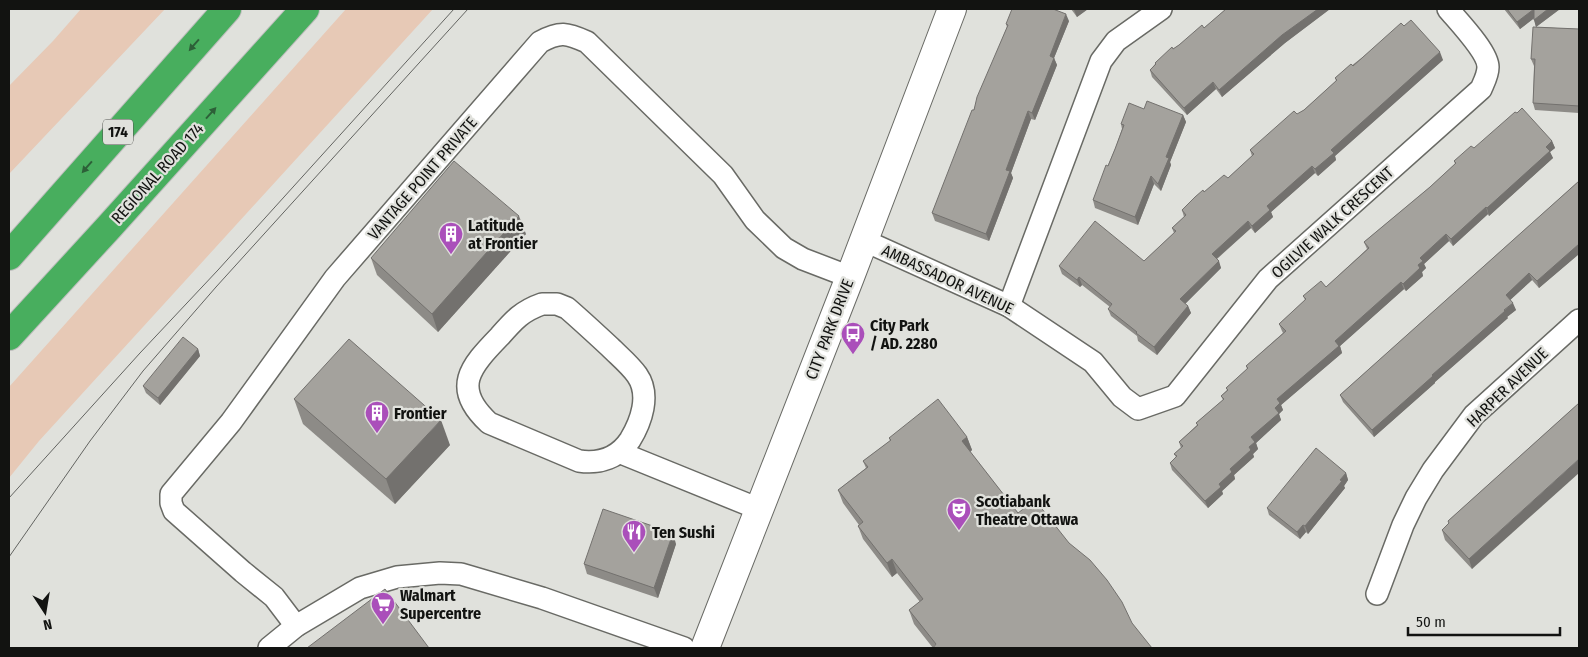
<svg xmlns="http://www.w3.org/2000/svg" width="1588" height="657" viewBox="0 0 1588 657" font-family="'Fira Sans Condensed',sans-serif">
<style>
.green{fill:#e7c9b6}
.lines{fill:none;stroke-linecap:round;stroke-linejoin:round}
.street-casing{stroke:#696a65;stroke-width:24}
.secondary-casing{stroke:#696a65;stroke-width:30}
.highway-casing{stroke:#bdbdbc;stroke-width:30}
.street{stroke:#fff;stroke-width:21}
.secondary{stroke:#fff;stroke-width:28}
.highway{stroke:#48ae5e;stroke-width:28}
.tram{stroke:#636461;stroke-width:1}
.wall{fill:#8d8b87}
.shaded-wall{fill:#73716e}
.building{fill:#a4a29d;stroke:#73716e}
.oneway{fill:#2d6038}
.labels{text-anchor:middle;stroke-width:4.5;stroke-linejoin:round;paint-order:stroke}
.shield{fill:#e0e1dc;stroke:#50514e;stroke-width:1}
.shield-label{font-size:15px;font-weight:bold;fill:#121311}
.street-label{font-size:16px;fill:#121311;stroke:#e0e1dc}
.poi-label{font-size:16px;font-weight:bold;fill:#121311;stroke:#e0e1dc;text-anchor:start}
</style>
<rect width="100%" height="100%" fill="#e0e1dc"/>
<g class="green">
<polygon points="81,9 165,9 9,174 9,86 53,41"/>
<polygon points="346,9 433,9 39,441 9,478 9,387"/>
</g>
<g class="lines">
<defs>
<g id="street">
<path d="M863 240 1009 306 1093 362 1122 397 1138 409 1175 396 1268 279 1481 89C1484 82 1488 75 1488 67 1488 52 1458 21 1448 9"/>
<path d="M542 304H557L567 308C582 321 596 334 610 347 619 356 630 365 637 375 651 395 641 422 630 440 618 458 600 464 579 461L489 423C451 388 470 367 500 336 514 320 522 311 542 304Z"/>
<polyline points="1009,306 1101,61 1116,41 1161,9"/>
<polyline points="621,453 759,509"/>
<polyline points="1377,594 1403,525 1416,498 1433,470 1474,415 1579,320"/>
<path d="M296 626 274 597 243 572 174 511 171 503V494L231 422 335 278 540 42C560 31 567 33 587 42L723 175 755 220 784 248 803 259 850 277"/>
<polyline points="269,648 296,626 360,588 397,577 440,573 461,574 542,598 684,648"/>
</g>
<polyline id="secondary" points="705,648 850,277 952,9"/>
<g id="highway">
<polyline points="9,256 227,9"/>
<polyline points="9,336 109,227 305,9"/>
</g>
</defs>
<use href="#street" class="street-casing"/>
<use href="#secondary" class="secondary-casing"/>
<use href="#highway" class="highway-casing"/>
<use href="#street" class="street"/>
<use href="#secondary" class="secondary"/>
<use href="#highway" class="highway"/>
<g class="tram">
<polyline points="9,498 140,353 218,270 454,9"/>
<polyline points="9,557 90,441 143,371 216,287 468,9"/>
</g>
</g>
<g class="wall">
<polygon points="1071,9 1088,9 1077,17"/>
<polygon points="1226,9 1330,9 1285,43 1222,97 1216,89 1187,115 1152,77 1150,70 1155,64 1155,63 1173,49 1204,28"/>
<polygon points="1504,9 1560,9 1536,27 1579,29 1579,113 1535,110 1533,103 1534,66 1531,59 1536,27 1534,18 1520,29"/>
<polygon points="1069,21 1054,58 1057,65 1035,120 1031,119 1011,173 1013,178 989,241 935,221 932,213 1007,27 1006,24"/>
<polygon points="1404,26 1443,60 1335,156 1336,160 1318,176 1315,173 1271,212 1273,217 1255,233 1251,228 1217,259 1221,268 1185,304 1188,306 1191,313 1157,355 1138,341 1137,336 1111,316 1108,309 1110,307 1082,285 1080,287 1062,274 1059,266 1144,261 1174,233 1172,228 1184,217 1182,210 1204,192 1228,178 1252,156 1250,150 1304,110 1336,81 1335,78"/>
<polygon points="1144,109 1183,115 1186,122 1170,162 1171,165 1161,191 1154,184 1138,225 1095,208 1093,200 1115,149 1122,129 1121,124"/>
<polygon points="1552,141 1555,148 1550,152 1553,158 1489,216 1488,214 1453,246 1449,241 1436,253 1424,264 1426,268 1422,272 1423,276 1406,291 1404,289 1340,346 1342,353 1281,405 1283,410 1279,414 1281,420 1256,443 1258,449 1253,454 1254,457 1234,475 1235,479 1222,491 1223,494 1208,508 1172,470 1170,463 1176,457 1174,454 1181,448 1179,442 1197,425 1196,423 1223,400 1221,396 1227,390 1226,388 1247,369 1246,366 1283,333 1282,331 1279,324 1305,300 1303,296 1326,287 1367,249 1364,242 1430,187 1455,164 1454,161 1474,148"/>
<polygon points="1579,181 1579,254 1539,288 1532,280 1510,300 1516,310 1507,317 1508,318 1435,382 1435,383 1374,437 1343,402 1340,395"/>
<polygon points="526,234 438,332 377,275 371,258"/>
<polygon points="198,349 200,356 160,405 146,393 143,386"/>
<polygon points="294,399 450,445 395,504 303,424"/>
<polygon points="1579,403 1472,569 1445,540 1442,530 1449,524 1448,521"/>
<polygon points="967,437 972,450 970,452 1018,513 933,648 914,624 909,610 920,602 897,573 892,577 863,539 858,526 859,525 843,503 838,490 866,468 863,461 890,441 889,438"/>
<polygon points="1346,473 1348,480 1344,486 1345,488 1308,534 1306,532 1300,539 1269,515 1267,508"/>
<polygon points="676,544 658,598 587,574 584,564"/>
</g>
<g class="shaded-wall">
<polygon points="1075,9 1088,9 1077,17 1074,10"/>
<polygon points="1318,9 1330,9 1285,43 1222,97 1219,90 1282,35"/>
<polygon points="1534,9 1537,16 1520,29 1517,22"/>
<polygon points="1548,9 1560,9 1536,27 1534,20"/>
<polygon points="1066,14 1069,21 1054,58 1057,65 1035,120 1032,113 1050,56"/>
<polygon points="1440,52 1443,60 1335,156 1336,160 1318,176 1315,169 1331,150"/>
<polygon points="1213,82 1216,89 1187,115 1184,108"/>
<polygon points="1028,111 1031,119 1011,173 1013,178 989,241 986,234 1006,170"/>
<polygon points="1183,115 1186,122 1170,162 1171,165 1161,191 1158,184 1166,157"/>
<polygon points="1552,141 1555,148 1550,152 1553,158 1489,216 1487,208"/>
<polygon points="1312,166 1315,173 1271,212 1273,217 1255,233 1252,226 1267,206"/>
<polygon points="1151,176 1154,184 1138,225 1135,217"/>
<polygon points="1486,207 1488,214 1453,246 1451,239"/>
<polygon points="519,216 526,234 438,332 432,314"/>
<polygon points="1248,221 1251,228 1214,261 1212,254"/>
<polygon points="1446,234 1449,241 1424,264 1426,268 1422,272 1423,276 1406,291 1403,284 1418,265 1420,258"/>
<polygon points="1579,244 1579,254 1539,288 1537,281"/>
<polygon points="1219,261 1221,268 1183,306 1180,299"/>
<polygon points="1529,273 1532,280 1508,302 1506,295"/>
<polygon points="1079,277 1082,285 1080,287 1077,280"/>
<polygon points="1401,282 1404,289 1340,346 1342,353 1281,405 1283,410 1279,414 1281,420 1256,443 1258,449 1253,454 1254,457 1234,475 1235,479 1222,491 1223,494 1208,508 1205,501 1219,484 1230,469 1249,447 1251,437 1275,408 1277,399 1335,341"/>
<polygon points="1513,303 1516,310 1507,317 1508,318 1435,382 1435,383 1374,437 1372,430 1432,375"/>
<polygon points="1188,306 1191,313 1157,355 1154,347"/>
<polygon points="198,349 200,356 160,405 158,398"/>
<polygon points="441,420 450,445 395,504 386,479"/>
<polygon points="967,437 972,450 967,455 962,441"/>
<polygon points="1579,459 1579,473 1472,569 1469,559"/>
<polygon points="1346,473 1348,480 1344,486 1345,488 1308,534 1305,526"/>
<polygon points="1303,525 1306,532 1300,539 1297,532"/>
<polygon points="673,533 676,544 658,598 654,588"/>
<polygon points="892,559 897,573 892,577 887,563"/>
</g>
<g class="building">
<polygon points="1012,9 1053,9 1066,14 1050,56 1054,58 1032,113 1028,111 1006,170 1010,171 986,234 932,213 972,110 974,110 977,97 1008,25 1006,24"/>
<polygon points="1226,9 1318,9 1282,35 1219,90 1213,82 1184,108 1150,70 1156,64 1155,63 1172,47 1173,49 1179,45 1202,25 1204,28"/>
<polygon points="1507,9 1548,9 1534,20 1534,9 1517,22"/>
<polygon points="1411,20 1440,52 1331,150 1334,153 1315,169 1312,166 1267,206 1270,210 1252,226 1248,221 1212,254 1219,261 1180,299 1188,306 1154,347 1136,333 1137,332 1108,309 1112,304 1079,277 1077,280 1059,266 1095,221 1144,261 1176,231 1172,228 1186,215 1182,210 1195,197 1203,190 1204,192 1224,175 1228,178 1254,154 1250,150 1294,111 1297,114 1304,110 1337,80 1335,78 1351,64 1353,66 1401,23 1404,26"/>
<polygon points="1533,27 1579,29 1579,106 1533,103 1535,59 1531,59"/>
<polygon points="1147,101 1183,115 1166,157 1169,158 1158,184 1151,176 1135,217 1093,200 1106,165 1108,166 1115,149 1124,125 1121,124 1129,103 1144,109"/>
<polygon points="1522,108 1552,141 1546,147 1550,151 1487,208 1486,207 1451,239 1446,234 1420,258 1423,261 1418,265 1420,268 1403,284 1401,282 1335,341 1339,346 1277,399 1280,403 1275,408 1279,413 1251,437 1255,442 1249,447 1251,450 1230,469 1232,472 1219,484 1221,487 1205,501 1170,463 1177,456 1174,454 1183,446 1179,442 1198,425 1196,423 1224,399 1221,396 1228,390 1226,388 1248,368 1246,366 1286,331 1279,324 1306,299 1303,296 1321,281 1326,287 1369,248 1364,242 1430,187 1456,163 1454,161 1471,146 1474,148 1515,112 1517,113"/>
<polygon points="454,161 519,216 432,314 371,258"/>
<polygon points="1579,181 1579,244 1537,281 1529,273 1506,295 1513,303 1504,310 1505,311 1432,375 1433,376 1372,430 1340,395"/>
<polygon points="183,337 198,349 158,398 143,386"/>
<polygon points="349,339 441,420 386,479 294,399"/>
<polygon points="938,399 967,437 962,441 1018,513 1035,500 1069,543 1090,560 1107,580 1122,602 1132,623 1152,648 933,648 936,644 909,610 923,599 892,559 887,563 858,526 863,522 838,490 868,467 863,461 891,440 889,438"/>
<polygon points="1579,403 1579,459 1469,559 1442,530 1449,523 1448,521"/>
<polygon points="1316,448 1346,473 1340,480 1342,481 1305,526 1303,525 1297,532 1267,508"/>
<polygon points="603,509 673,533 654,588 584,564"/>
<polygon points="385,589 429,648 307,648"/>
</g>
<defs><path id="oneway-solid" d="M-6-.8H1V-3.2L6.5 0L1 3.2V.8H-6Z" transform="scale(1.25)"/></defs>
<g class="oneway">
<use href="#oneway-solid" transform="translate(194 45) rotate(131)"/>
<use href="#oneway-solid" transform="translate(211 113) rotate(-48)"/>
<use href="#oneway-solid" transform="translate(87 167) rotate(131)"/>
</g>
<defs>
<symbol id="building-pin" viewBox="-11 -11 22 30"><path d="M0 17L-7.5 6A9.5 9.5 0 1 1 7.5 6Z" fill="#aa4fba" stroke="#e0e1dc"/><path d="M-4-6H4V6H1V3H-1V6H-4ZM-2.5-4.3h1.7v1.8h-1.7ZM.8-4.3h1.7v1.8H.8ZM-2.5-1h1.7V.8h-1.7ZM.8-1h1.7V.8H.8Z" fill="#fff"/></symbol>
<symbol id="bus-pin" viewBox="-11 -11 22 30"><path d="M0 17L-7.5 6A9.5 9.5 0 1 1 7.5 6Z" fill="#aa4fba" stroke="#e0e1dc"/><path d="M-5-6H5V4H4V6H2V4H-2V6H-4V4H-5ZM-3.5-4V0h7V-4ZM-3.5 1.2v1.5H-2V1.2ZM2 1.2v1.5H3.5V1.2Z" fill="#fff"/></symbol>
<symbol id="theatre-pin" viewBox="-11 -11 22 30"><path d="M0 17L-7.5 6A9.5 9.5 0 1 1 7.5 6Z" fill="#aa4fba" stroke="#e0e1dc"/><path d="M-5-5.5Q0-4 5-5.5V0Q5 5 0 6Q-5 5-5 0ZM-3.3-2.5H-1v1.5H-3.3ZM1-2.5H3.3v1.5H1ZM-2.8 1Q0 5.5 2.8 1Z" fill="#fff"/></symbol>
<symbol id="restaurant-pin" viewBox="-11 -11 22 30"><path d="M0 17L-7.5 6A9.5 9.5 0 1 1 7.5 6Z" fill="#aa4fba" stroke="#e0e1dc"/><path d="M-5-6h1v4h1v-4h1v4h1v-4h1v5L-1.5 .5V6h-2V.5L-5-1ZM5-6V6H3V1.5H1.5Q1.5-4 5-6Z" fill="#fff"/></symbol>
<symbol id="supermarket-pin" viewBox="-11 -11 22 30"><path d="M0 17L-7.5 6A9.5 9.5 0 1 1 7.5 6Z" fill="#aa4fba" stroke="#e0e1dc"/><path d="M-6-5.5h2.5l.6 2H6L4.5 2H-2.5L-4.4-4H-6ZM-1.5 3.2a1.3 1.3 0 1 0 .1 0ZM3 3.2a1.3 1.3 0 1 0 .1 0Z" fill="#fff"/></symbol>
</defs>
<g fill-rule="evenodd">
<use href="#building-pin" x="437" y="220" width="28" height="38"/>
<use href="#bus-pin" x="839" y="320" width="28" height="38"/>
<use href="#building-pin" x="363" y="399" width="28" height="38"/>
<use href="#theatre-pin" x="945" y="496" width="28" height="38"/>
<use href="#restaurant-pin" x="620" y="518" width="28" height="38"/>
<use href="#supermarket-pin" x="369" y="590" width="28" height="38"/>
</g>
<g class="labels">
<rect class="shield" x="103" y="119.5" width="30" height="25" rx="4"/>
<g class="shield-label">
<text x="118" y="137">174</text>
</g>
<g class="street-label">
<text transform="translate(157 173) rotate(-48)" y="6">REGIONAL ROAD 174</text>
<text transform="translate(422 178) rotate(-49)" y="6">VANTAGE POINT PRIVATE</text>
<text transform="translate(1332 222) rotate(-42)" y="6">OGILVIE WALK CRESCENT</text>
<text transform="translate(948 279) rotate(25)" y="6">AMBASSADOR AVENUE</text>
<text transform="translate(829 329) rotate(-69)" y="6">CITY PARK DRIVE</text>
<text transform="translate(1507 387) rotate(-44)" y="6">HARPER AVENUE</text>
</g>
<g class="poi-label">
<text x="468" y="231">Latitude<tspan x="468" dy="18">at Frontier</tspan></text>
<text x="870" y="331">City Park<tspan x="870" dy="18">/ AD. 2280</tspan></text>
<text x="394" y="419">Frontier</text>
<text x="976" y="507">Scotiabank<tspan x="976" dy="18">Theatre Ottawa</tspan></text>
<text x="652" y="538">Ten Sushi</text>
<text x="400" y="601">Walmart<tspan x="400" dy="18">Supercentre</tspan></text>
</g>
</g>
<rect width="1588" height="657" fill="none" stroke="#121311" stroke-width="20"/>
<g transform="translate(45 612) rotate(168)" stroke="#e0e1dc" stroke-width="4" paint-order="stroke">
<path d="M0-4L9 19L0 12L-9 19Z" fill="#121311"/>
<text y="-8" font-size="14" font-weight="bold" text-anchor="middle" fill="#121311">N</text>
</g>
<path d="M1408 627v8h152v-8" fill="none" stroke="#121311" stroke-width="2.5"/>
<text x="1416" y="627" font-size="15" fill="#121311" stroke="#e0e1dc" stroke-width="4" paint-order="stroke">50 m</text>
</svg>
